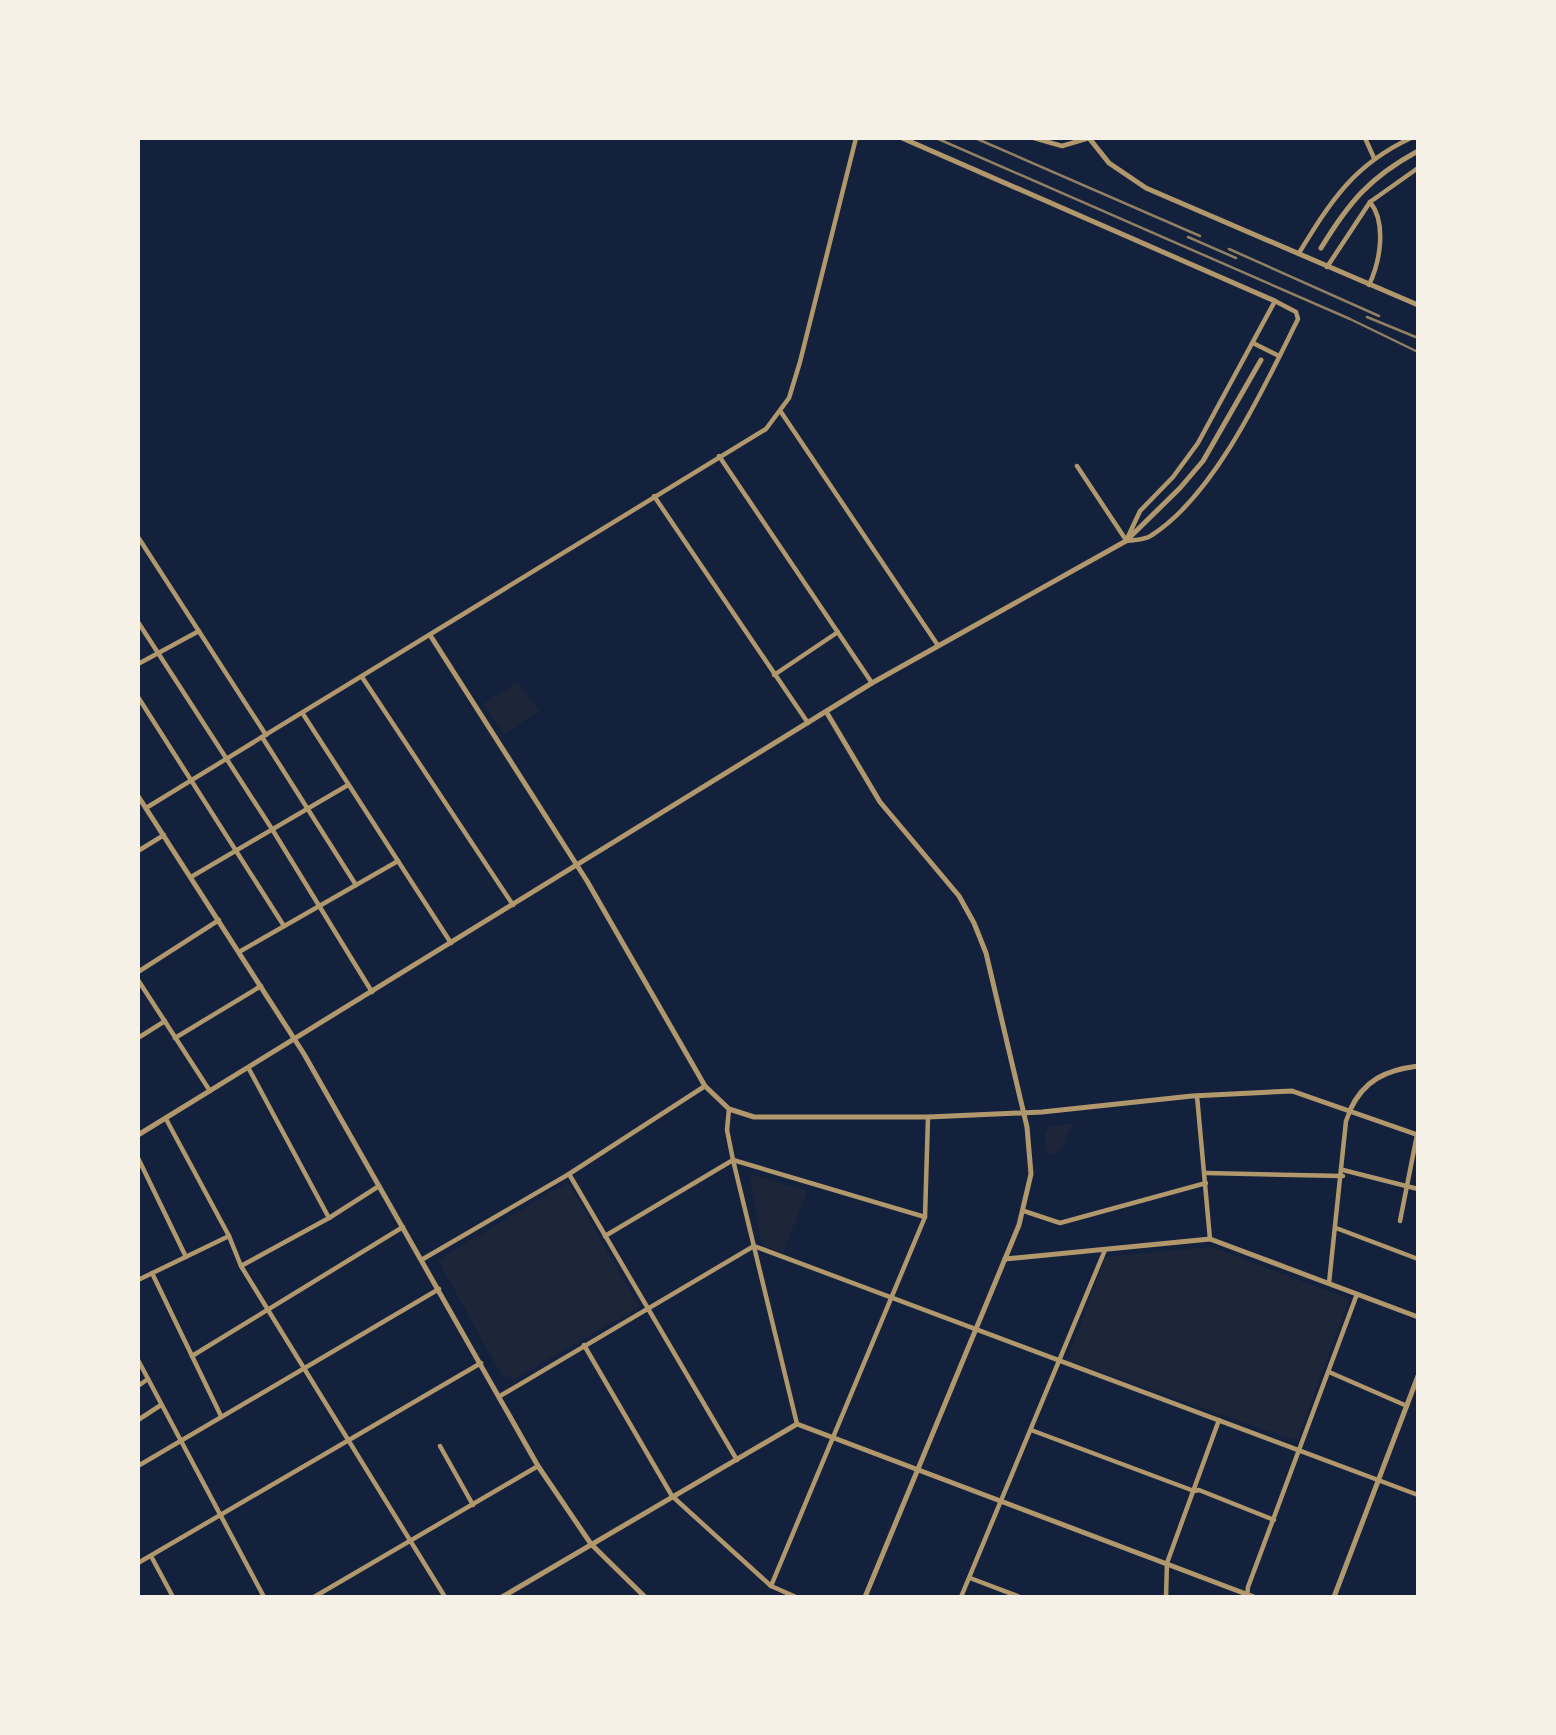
<svg xmlns="http://www.w3.org/2000/svg" width="1556" height="1735" viewBox="0 0 1556 1735" font-family="Quicksand,sans-serif">
<style>
.green{fill:#1d2539}
.lines{fill:none;stroke-linecap:round;stroke-linejoin:round}
.minor{stroke:#b1986c;stroke-width:4.5}
.tertiary{stroke:#b1986c;stroke-width:5}
.rail{stroke:#918062;stroke-width:2.5}
</style>
<rect width="100%" height="100%" fill="#14213d"/>
<g class="green">
<polygon points="518,682 539,711 504,734 483,704"/>
<path d="M1074 1123C1063 1137 1070 1153 1046 1154L1045 1132 1049 1127Z"/>
<polygon points="750,1174 807,1191 783,1253 762,1245"/>
<polygon points="568,1182 639,1307 514,1379 501,1374 438,1260"/>
<polygon points="1212,1247 1349,1299 1298,1438 1293,1440 1067,1360 1106,1257"/>
</g>
<g class="lines">
<g class="minor">
<polyline points="1034,138 1062,146 1089,138"/>
<polyline points="1365,138 1374,158"/>
<path d="M1299 253C1331 201 1353 165 1411 138"/>
<polyline points="1327,267 1370,202 1418,168"/>
<path d="M1369 285C1380 262 1387 223 1370 202"/>
<path d="M1275 301 1296 312 1298 319C1265 385 1216 494 1152 535 1146 540 1134 540 1126 541L1140 511 1173 477 1198 443Z"/>
<polyline points="1253,343 1279,356"/>
<polyline points="781,412 937,644"/>
<polyline points="719,456 872,683"/>
<polyline points="1077,466 1126,540"/>
<polyline points="654,496 808,723"/>
<polyline points="138,537 266,735"/>
<polyline points="138,622 272,829 372,992"/>
<polyline points="138,664 199,631"/>
<polyline points="774,675 838,632"/>
<polyline points="362,677 513,905"/>
<polyline points="138,697 284,926"/>
<polyline points="303,714 451,943"/>
<polyline points="262,737 356,885"/>
<polyline points="146,808 766,429 789,398 800,362 856,138"/>
<polyline points="138,851 164,835"/>
<polyline points="191,877 348,785"/>
<polyline points="239,952 398,861"/>
<polyline points="138,972 219,920"/>
<polyline points="138,980 210,1091"/>
<polyline points="138,1038 165,1021"/>
<polyline points="175,1038 261,986"/>
<polyline points="249,1069 329,1218"/>
<polyline points="1197,1096 1210,1239"/>
<polyline points="729,1109 727,1130 733,1160 797,1424"/>
<polyline points="166,1119 229,1236 241,1266 445,1597"/>
<polyline points="138,1158 186,1257"/>
<polyline points="1343,1170 1418,1189"/>
<polyline points="1206,1173 1343,1176"/>
<polyline points="569,1174 705,1086"/>
<polyline points="1024,1211 1060,1223 1206,1183"/>
<polyline points="1400,1221 1417,1135"/>
<polyline points="1336,1228 1418,1259"/>
<polyline points="605,1236 733,1160 925,1217"/>
<polyline points="423,1259 569,1174 737,1460"/>
<polyline points="241,1266 329,1218 379,1186"/>
<polyline points="152,1273 221,1416"/>
<polyline points="138,1280 229,1236"/>
<polyline points="1329,1283 1346,1121 1350,1111"/>
<polyline points="584,1345 672,1496 771,1586 796,1597"/>
<polyline points="192,1356 403,1227"/>
<polyline points="138,1360 264,1597"/>
<polyline points="1329,1372 1407,1406"/>
<polyline points="138,1386 148,1379"/>
<polyline points="500,1396 754,1246 1418,1495"/>
<polyline points="138,1420 161,1405"/>
<polyline points="1031,1430 1194,1491 1199,1490 1274,1520"/>
<polyline points="440,1446 473,1505"/>
<polyline points="138,1466 439,1289"/>
<polyline points="151,1556 173,1597"/>
<polyline points="138,1563 481,1363"/>
<polyline points="970,1578 1020,1597"/>
<polyline points="771,1586 925,1217 928,1117"/>
<polyline points="1247,1596 1248,1587 1357,1294"/>
<polyline points="314,1597 538,1466"/>
<polyline points="961,1597 1105,1250"/>
<polyline points="1166,1597 1167,1563 1219,1420"/>
</g>
<g class="tertiary">
<polyline points="902,138 1275,301"/>
<polyline points="1089,138 1109,163 1146,188 1418,305"/>
<path d="M1321 248C1349 202 1370 177 1418 151"/>
<polyline points="430,635 587,881 705,1086 729,1109 754,1117 928,1117 1042,1112 1192,1096 1292,1091 1418,1135"/>
<polyline points="827,713 880,802 959,896 974,923 986,953 1027,1127 1031,1174 1019,1225 865,1597"/>
<polyline points="138,796 304,1054 538,1466 591,1544 645,1597"/>
<path d="M1350 1110C1364 1080 1386 1070 1418 1066"/>
<polyline points="138,1135 872,683 1126,541 1180,488 1203,461 1261,360"/>
<polyline points="1005,1259 1210,1239 1418,1317"/>
<polyline points="502,1597 797,1424 1254,1597"/>
<polyline points="1334,1597 1418,1376"/>
</g>
<g class="rail">
<polyline points="936,138 1350,319 1418,352"/>
<polyline points="975,138 1200,236"/>
<polyline points="1188,237 1236,258"/>
<polyline points="1229,249 1379,316"/>
<polyline points="1367,317 1418,338"/>
</g>
</g>
<rect width="1556" height="1735" fill="none" stroke="#f6f1e7" stroke-width="280"/>
</svg>
